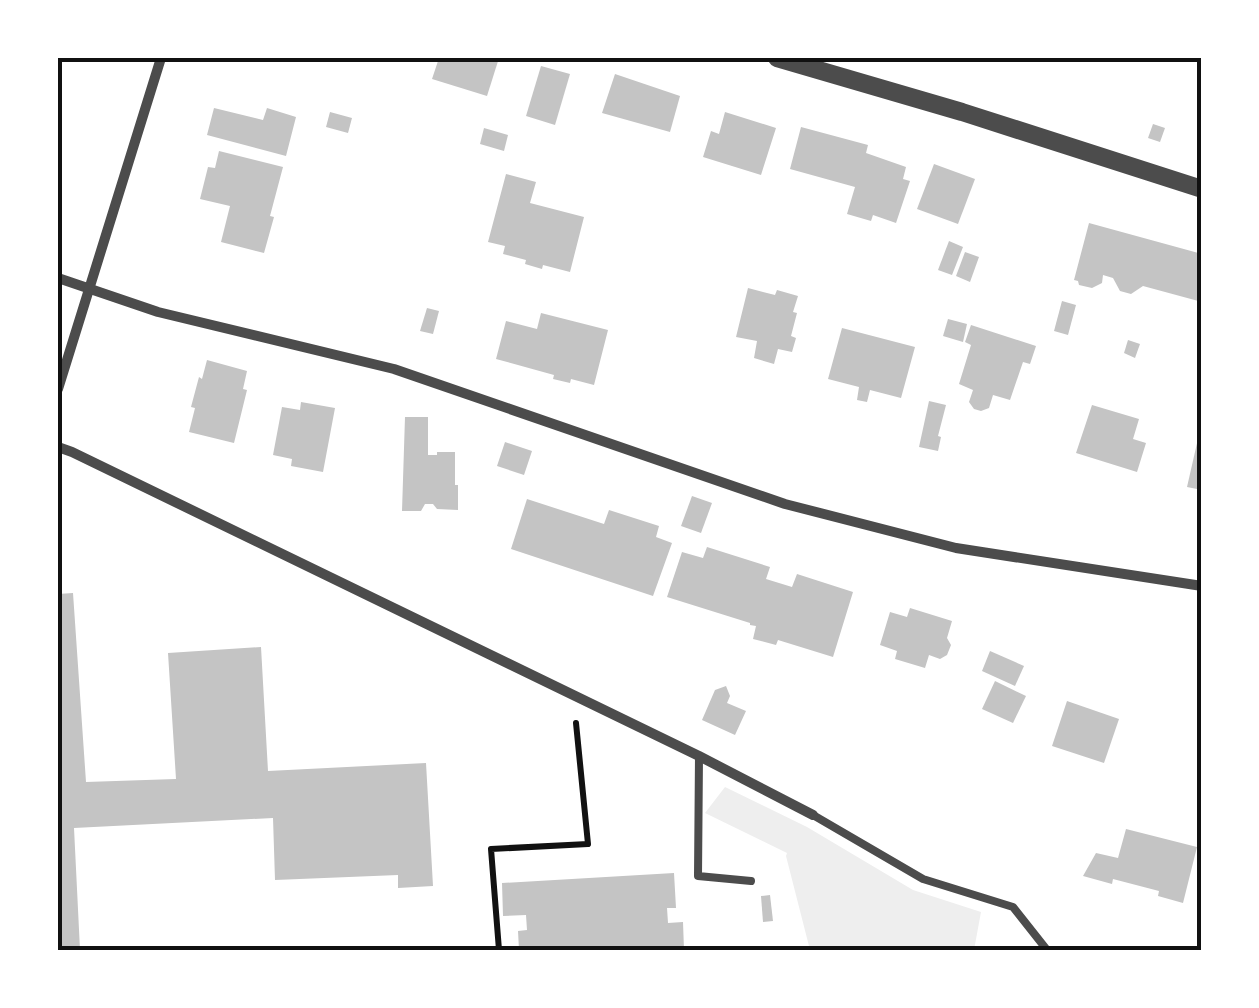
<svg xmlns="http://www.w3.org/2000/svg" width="1259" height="1008" viewBox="0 0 1259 1008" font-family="'PT Serif',serif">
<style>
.green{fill:#eee}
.building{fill:#c4c4c4}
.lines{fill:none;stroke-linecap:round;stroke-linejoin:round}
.path{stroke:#111;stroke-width:6}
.service{stroke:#4c4c4c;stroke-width:8}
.minor{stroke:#4c4c4c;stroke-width:10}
.tertiary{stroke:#4c4c4c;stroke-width:18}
.neatline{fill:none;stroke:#111;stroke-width:4}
</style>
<rect width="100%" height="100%" fill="#fff"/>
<polygon class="green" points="725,787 807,827 913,890 981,912 974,950 810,950 786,856 787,853 705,813"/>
<g class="building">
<polygon points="439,58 499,58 487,96 432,79"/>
<polygon points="541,66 570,74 555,125 526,116"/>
<polygon points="615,74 680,96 670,132 602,113"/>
<polygon points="214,108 263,120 267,108 296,117 286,156 207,135"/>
<polygon points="330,112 352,118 348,133 326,127"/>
<polygon points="725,112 776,128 761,175 703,157 711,131 719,134"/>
<polygon points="1153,124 1165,128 1160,142 1148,138"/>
<polygon points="801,127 868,145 866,153 906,167 903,179 910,181 896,223 873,215 871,221 847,214 855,187 790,169"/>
<polygon points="484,128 508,135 504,151 480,144"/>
<polygon points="219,151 283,167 270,216 274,217 264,253 221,242 230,206 200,199 208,167 215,168"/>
<polygon points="934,164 975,179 958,224 917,209"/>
<polygon points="506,174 536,182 530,203 584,217 570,272 543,265 542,269 525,264 526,260 503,254 505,246 488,242"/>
<polygon points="1089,223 1202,254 1202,302 1143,286 1131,294 1120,291 1113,278 1103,275 1102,283 1092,288 1079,285 1078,281 1074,280"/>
<polygon points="949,241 963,247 952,275 938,270"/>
<polygon points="965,252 979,257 970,282 956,276"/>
<polygon points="748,288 775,295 777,290 798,296 793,312 797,313 791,336 796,338 792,352 778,349 774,364 754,358 757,341 736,337"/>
<polygon points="1062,301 1076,305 1068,335 1054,331"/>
<polygon points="427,308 439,311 433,334 420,331"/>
<polygon points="541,313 608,330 594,385 571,379 570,383 553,379 554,375 496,359 506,321 537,329"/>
<polygon points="948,319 967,324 963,342 943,336"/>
<polygon points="971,325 1036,346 1030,364 1023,362 1010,400 993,395 989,408 981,411 974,409 969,402 973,390 959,384 971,345 965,342"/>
<polygon points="842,328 915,347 901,398 870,390 867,402 857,400 859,387 828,379"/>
<polygon points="1128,340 1140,344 1135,358 1124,353"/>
<polygon points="207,360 247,371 243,389 247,390 234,443 189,432 195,408 191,407 199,377 202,379"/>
<polygon points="929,401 946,405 938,436 941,437 938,451 919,447"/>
<polygon points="301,402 335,408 323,472 291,466 292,459 273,455 282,407 300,410"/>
<polygon points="1092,405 1139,419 1133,439 1146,443 1137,472 1076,453"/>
<polygon points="405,417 428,417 428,455 437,455 437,452 455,452 455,485 458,485 458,510 437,509 433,504 425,504 421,511 402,511"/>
<polygon points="1200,430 1202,431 1202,490 1187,487"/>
<polygon points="505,442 532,451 524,475 497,466"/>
<polygon points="692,496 712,503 701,533 681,526"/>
<polygon points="527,499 604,524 609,510 659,526 656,537 672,543 653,596 511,549"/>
<polygon points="707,547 770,567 766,579 792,587 797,574 853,592 833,657 778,640 776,645 753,639 756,626 750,625 750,623 667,597 682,552 703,558"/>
<polygon points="73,593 86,782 176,779 168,653 261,647 268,771 426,763 433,886 398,888 398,875 275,880 273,818 74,828 80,950 58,950 58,594"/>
<polygon points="910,608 952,621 947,638 951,645 947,655 940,659 929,655 925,668 895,659 897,651 880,645 890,612 907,617"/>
<polygon points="990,651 1024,666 1015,686 982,671"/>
<polygon points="995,681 1026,696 1013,723 982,709"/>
<polygon points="726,686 730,696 727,703 746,711 735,735 702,720 715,690"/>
<polygon points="1067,701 1119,719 1104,763 1052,746"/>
<polygon points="1126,829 1197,847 1183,903 1158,896 1159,891 1113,879 1112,884 1083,876 1096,853 1118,858"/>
<polygon points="674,873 676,908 667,908 668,923 683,922 684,950 519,950 518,931 527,930 526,915 503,916 502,883"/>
<polygon points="770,895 773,921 763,922 761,896"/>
</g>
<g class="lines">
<polyline class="path" points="499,950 491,849 588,844 576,723"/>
<g class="service">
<polyline points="699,756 698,876 751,881"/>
<polyline points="813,815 923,879 1013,907 1047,950"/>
</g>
<g class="minor">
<polyline points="58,278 158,312 394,369 785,504 956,548 1202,586"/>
<polyline points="58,389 161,58"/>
<polyline points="58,447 72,452 699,756 813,815"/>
</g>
<polyline class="tertiary" points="777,58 962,112 1202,189"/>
</g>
<rect width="1259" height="1008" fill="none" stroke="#ffffff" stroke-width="120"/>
<rect x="60" y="60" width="1139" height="888" class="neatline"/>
</svg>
